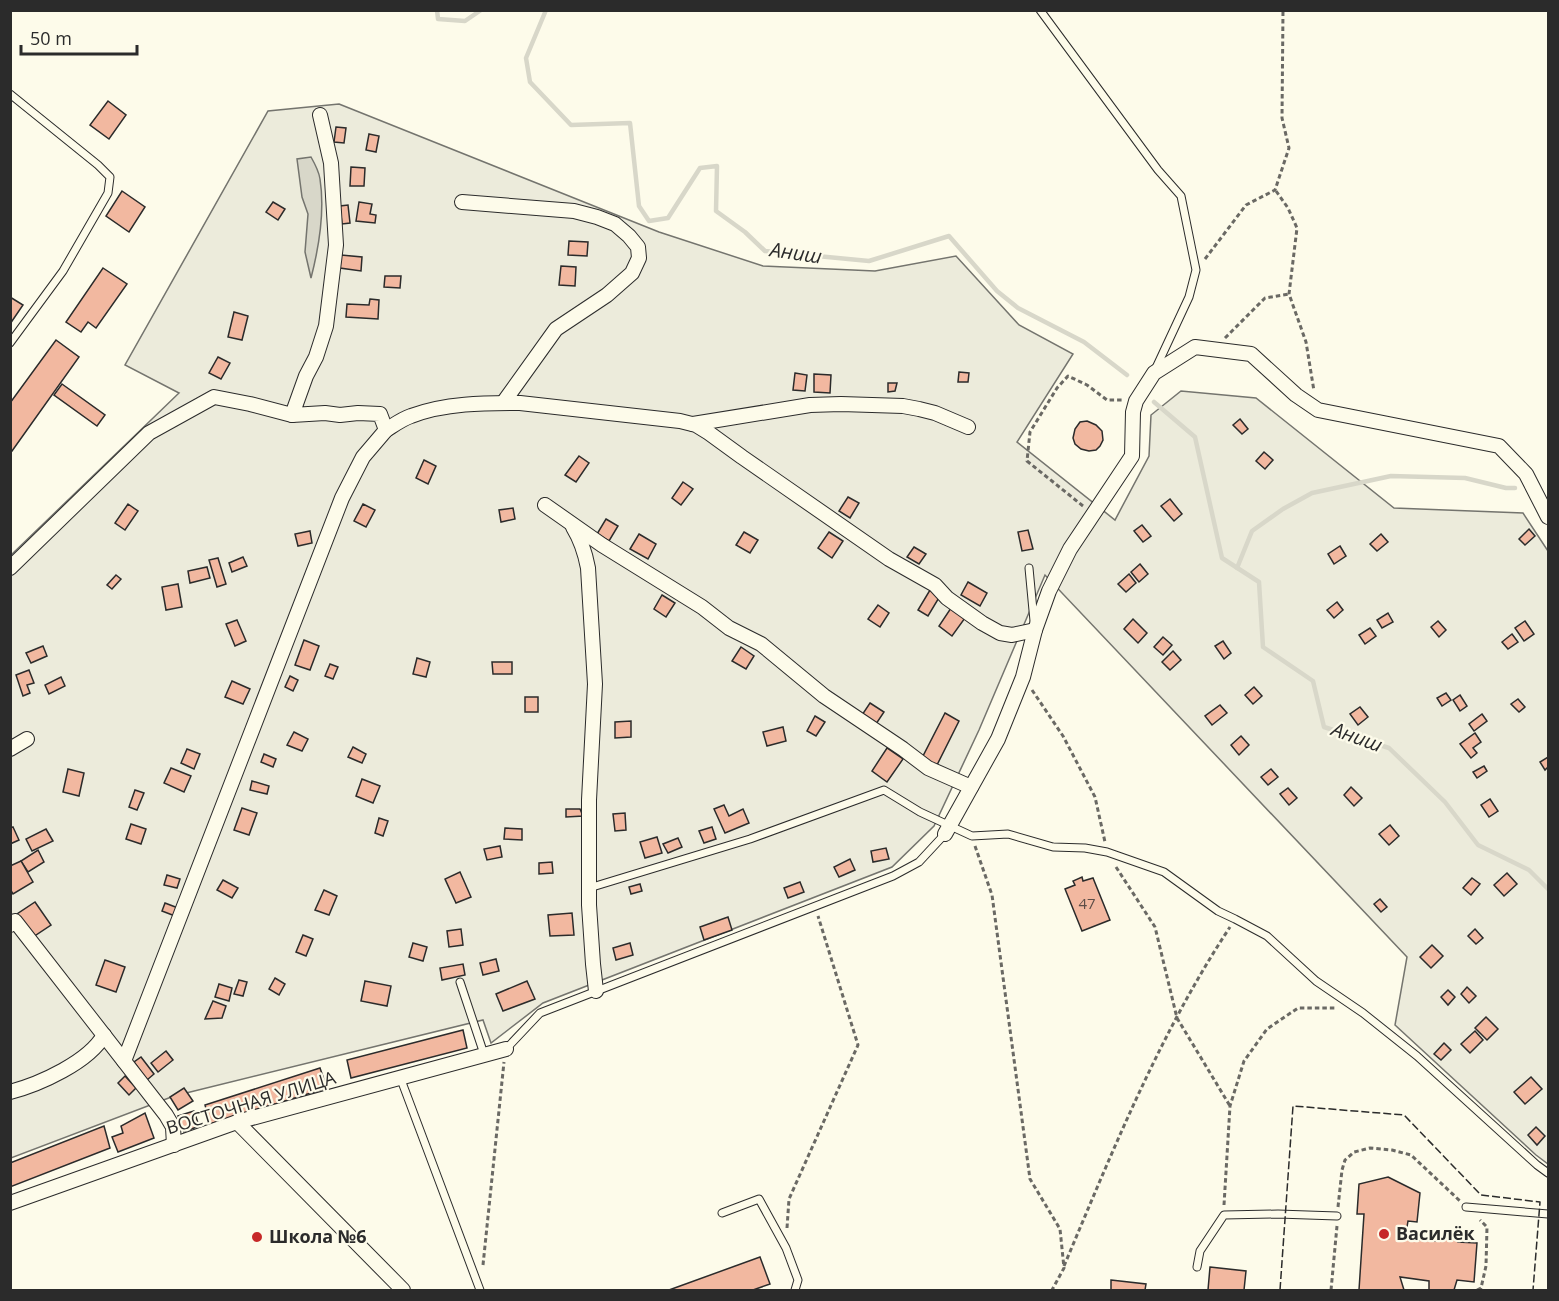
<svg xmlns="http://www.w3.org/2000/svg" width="1559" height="1301" viewBox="0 0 1559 1301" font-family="'Open Sans',sans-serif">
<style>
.green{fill:#ecebdb;stroke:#74746e;stroke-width:1.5}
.water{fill:#d8d7c9;stroke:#74746e;stroke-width:1.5}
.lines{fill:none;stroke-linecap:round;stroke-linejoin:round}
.stream{stroke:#d8d7c9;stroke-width:4.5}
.building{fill:#f2b8a0;stroke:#2b2b2b;stroke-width:1.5}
.service-casing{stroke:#2b2b2b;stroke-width:9}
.minor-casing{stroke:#2b2b2b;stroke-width:16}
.path{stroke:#6a6964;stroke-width:3;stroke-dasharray:4.5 3;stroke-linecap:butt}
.service{stroke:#fdfbea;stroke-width:7}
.minor{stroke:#fdfbea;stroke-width:14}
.fence{stroke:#2b2b2b;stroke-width:1.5;stroke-dasharray:8 3;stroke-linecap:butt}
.poi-dot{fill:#c62828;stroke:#fdfbea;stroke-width:2}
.labels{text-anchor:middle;stroke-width:4.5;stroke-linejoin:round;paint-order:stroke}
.number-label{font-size:15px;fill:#5d4e48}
.street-label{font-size:18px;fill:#2b2b2b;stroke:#fdfbea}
.poi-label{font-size:18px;font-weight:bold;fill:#2b2b2b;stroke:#fdfbea;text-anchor:start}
.water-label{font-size:20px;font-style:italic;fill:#2b2b2b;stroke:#fdfbea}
</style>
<rect width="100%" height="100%" fill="#fdfbea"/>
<polygon class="green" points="339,104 659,232 763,266 875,271 956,256 1019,325 1073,354 1017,442 1115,520 1149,456 1151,415 1181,391 1256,398 1394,508 1523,513 1548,551 1548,1164 1536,1155 1395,1025 1407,957 1045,575 979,730 934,826 892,867 543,1003 491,1043 483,1020 174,1096 11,1158 11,555 179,393 125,365 268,111"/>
<path class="water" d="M311 157C315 164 319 172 320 179 325 211 319 247 311 278L305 252 308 214 302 197 297 159Z"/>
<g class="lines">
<g class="stream">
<polyline points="437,10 438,19 465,21 481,10"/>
<polyline points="546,10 526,58 530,82 571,125 630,123 639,206 649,221 668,218 700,168 717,166 716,211 745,232 765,251 869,261 949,236 997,291 1018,308 1084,342 1127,375"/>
<polyline points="1154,402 1195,437 1222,558 1259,582 1263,647 1313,681 1324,727 1389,748 1445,802 1478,845 1529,870 1548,889"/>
<polyline points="1237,568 1252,531 1283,509 1312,493 1391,476 1465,478 1506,488 1515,488"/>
</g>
</g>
<g class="building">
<polygon points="108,101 126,115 109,139 90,125"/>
<polygon points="336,127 346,128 344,143 334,142"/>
<polygon points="369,134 379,136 376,152 366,150"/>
<polygon points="351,167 365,168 364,186 350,186"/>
<polygon points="122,191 145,207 129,232 106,216"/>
<polygon points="273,202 285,209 278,220 266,212"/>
<polygon points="359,202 372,204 370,214 376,215 375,223 356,221"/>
<polygon points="348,205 350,223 342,224 340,206"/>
<polygon points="569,241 588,242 587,256 568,255"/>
<polygon points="341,255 362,257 361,271 340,268"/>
<polygon points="561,266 576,267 575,286 559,285"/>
<polygon points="103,268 127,284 96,328 88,322 81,332 66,322"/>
<polygon points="385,276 401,276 400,288 384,287"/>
<polygon points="10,297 23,305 10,324"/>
<polygon points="370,299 379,300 378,319 346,317 347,304 369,305"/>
<polygon points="234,312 248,316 242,340 228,337"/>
<polygon points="56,340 79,357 12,451 10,450 10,403"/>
<polygon points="218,357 230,363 221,379 209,373"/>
<polygon points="959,372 969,373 968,382 958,382"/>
<polygon points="795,373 807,375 805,391 793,390"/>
<polygon points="814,374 831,375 830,393 814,392"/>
<polygon points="888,383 897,383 895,391 888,392"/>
<polygon points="62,384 105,415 97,426 54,395"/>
<polygon points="1240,419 1248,429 1242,434 1233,425"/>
<polygon points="1087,421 1096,425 1102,431 1103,440 1100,446 1096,450 1089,451 1081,449 1075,444 1073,438 1075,429 1080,422"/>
<polygon points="1264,452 1273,460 1265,469 1256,461"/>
<polygon points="579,456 589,463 576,482 565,475"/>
<polygon points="424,460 436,466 428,484 416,478"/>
<polygon points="683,482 693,489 681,505 672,498"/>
<polygon points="848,497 859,503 850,518 839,511"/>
<polygon points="1170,499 1182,514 1174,521 1161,506"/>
<polygon points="128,504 138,511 125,530 115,523"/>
<polygon points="363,504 375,510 366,527 354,521"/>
<polygon points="513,508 515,519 501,522 499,510"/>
<polygon points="606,519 618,526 609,541 597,534"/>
<polygon points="1142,525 1151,536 1143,542 1134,531"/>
<polygon points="1529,529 1535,536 1525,545 1519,539"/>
<polygon points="1028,530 1033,549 1022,551 1018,532"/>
<polygon points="310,531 312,543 298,546 295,534"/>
<polygon points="744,532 758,540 750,553 736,545"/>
<polygon points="829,532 843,541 832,558 818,548"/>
<polygon points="639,534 656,544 648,559 630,549"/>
<polygon points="1381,534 1388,542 1377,551 1370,544"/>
<polygon points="1340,546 1346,556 1334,564 1328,554"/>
<polygon points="914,547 926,554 919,564 907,557"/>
<polygon points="243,557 247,566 232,572 229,563"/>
<polygon points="218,558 226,584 217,587 209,560"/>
<polygon points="1140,564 1148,574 1139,582 1131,572"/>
<polygon points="207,567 210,578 190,583 188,571"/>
<polygon points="1129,574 1136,583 1126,592 1118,584"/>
<polygon points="116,575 121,579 112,589 107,585"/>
<polygon points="968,582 987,593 980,606 961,595"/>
<polygon points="178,584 182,607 166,610 162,587"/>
<polygon points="930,590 940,596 928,616 918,610"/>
<polygon points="662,595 675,603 666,617 654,609"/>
<polygon points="1337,602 1343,610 1334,618 1327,610"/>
<polygon points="878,605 889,613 880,627 868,619"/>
<polygon points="951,608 965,618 952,636 939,626"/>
<polygon points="1388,613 1393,622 1382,628 1377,620"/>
<polygon points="1133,619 1147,633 1138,643 1124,629"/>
<polygon points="237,620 246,641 235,646 226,624"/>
<polygon points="1438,621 1446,630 1439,637 1431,627"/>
<polygon points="1525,621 1534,634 1524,641 1515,628"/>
<polygon points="1370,628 1376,636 1365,644 1359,635"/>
<polygon points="1512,634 1518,642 1508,649 1502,642"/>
<polygon points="1163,637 1172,645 1163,655 1154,647"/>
<polygon points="304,640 319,646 310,670 295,665"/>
<polygon points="1223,641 1231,653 1224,659 1215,646"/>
<polygon points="43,646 47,656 31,663 26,653"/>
<polygon points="741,647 754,656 746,669 732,661"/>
<polygon points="1173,651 1181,660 1170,670 1162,662"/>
<polygon points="417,658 430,662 426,677 413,674"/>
<polygon points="492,662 512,662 512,674 493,674"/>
<polygon points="330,664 338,667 333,679 325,676"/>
<polygon points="29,670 34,683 27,685 30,693 23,696 16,675"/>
<polygon points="290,676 298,680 293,691 285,687"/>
<polygon points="61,677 65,686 49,694 45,685"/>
<polygon points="232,681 250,689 243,704 225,697"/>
<polygon points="1254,687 1262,696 1253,704 1245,695"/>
<polygon points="1446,693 1451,700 1442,706 1437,698"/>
<polygon points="1460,695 1467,706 1460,711 1453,700"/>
<rect x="525" y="697" width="13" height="15"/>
<polygon points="1518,699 1525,707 1519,712 1511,704"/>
<polygon points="870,703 884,712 876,724 862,715"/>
<polygon points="1220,705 1227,713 1212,725 1205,716"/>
<polygon points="1360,707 1368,717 1358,725 1350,714"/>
<polygon points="945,713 959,721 937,765 922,758"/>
<polygon points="1482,714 1487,721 1474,731 1469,724"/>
<polygon points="815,716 825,722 816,736 807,731"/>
<polygon points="631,721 631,737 615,738 615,722"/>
<polygon points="783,727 786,741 767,746 763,732"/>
<polygon points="294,732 308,739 302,751 287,745"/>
<polygon points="1475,733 1481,742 1473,748 1477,753 1471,758 1460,744"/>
<polygon points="1241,736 1249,745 1239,755 1231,745"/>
<polygon points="353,747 366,754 362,763 348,757"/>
<polygon points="887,748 903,759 887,782 872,771"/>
<polygon points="187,749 200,754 194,769 181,763"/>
<polygon points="264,754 276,759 273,767 261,762"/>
<polygon points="1548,757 1548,767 1545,770 1540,762"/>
<polygon points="1484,766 1487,771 1477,778 1473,772"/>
<polygon points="171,768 191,776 184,792 164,783"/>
<polygon points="68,769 84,773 79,796 63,792"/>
<polygon points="1271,769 1278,777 1268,785 1261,777"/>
<polygon points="362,779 380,786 373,803 356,796"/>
<polygon points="252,781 269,786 267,794 250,790"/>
<polygon points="1351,787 1362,798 1354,806 1344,795"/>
<polygon points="1288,788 1297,798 1289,805 1280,794"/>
<polygon points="135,790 144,793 137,810 129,807"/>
<polygon points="1490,799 1498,811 1489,817 1481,805"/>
<polygon points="724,805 729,816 743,809 749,823 725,833 714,809"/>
<polygon points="242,808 257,813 249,835 234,830"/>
<polygon points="566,809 580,809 583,816 566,817"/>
<polygon points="625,813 626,830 615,831 613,814"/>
<polygon points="379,818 388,821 383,836 375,833"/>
<polygon points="131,824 146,829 141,844 126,839"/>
<polygon points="1390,825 1399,836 1389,845 1379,834"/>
<polygon points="13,827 19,840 10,844 10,828"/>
<polygon points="712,827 716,839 704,843 699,831"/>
<polygon points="505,828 522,829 522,840 504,839"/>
<polygon points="46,829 53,841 32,851 26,839"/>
<polygon points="657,837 662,853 645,858 640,842"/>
<polygon points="678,838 682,847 668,853 663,844"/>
<polygon points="500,846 502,857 487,860 484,849"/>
<polygon points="886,848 889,859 873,862 871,851"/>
<polygon points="38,850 44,862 28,872 21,861"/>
<polygon points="850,859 855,870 839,877 834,867"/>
<polygon points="21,861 33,882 13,894 10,889 10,866"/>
<polygon points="552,862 553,873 539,874 539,863"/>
<polygon points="460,872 471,897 456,903 445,879"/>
<polygon points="1507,873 1517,884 1504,896 1494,885"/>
<polygon points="167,875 180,879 177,888 164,885"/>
<polygon points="1082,877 1083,881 1093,878 1110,920 1082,931 1065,889 1075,885 1073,881"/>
<polygon points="1472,878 1480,884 1471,895 1463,888"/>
<polygon points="223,880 238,888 232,898 217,890"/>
<polygon points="800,882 804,892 788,898 784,888"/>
<polygon points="640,884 642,891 631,894 629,887"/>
<polygon points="324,890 337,896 329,915 315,910"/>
<polygon points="1380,899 1387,907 1381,912 1374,904"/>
<polygon points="35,902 51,925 33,937 17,914"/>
<polygon points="165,903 178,908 175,916 162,911"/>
<polygon points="572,913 574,935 550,936 548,915"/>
<polygon points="728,917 732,930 704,940 700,927"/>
<polygon points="461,929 463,945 449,947 447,931"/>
<polygon points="1475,929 1483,938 1476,944 1468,936"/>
<polygon points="303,935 313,939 306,956 296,952"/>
<polygon points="413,943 427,947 423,961 409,957"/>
<polygon points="630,943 633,955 616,960 613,948"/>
<polygon points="1432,945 1443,956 1431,968 1420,957"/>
<polygon points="496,959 499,971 483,975 480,963"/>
<polygon points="105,960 125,967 116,992 96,985"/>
<polygon points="463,964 465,975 442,980 440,968"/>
<polygon points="275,978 285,984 279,995 269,989"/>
<polygon points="239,980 247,982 243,996 234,994"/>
<polygon points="365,981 391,986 387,1006 361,1001"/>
<polygon points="527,981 535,999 503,1011 496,994"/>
<polygon points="219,984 232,988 229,1001 215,997"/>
<polygon points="1467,987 1476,996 1469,1003 1461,994"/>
<polygon points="1448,990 1455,997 1448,1005 1441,997"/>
<polygon points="213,1001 226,1006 222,1018 205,1019"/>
<polygon points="1486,1017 1498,1029 1487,1040 1475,1028"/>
<polygon points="463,1030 467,1048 351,1078 347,1060"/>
<polygon points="1475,1031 1483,1040 1470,1053 1461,1044"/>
<polygon points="1444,1043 1451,1050 1441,1060 1434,1054"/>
<polygon points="166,1051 173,1060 158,1072 151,1063"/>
<polygon points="141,1057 154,1074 147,1080 134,1062"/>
<polygon points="320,1068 327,1088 210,1124 205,1105"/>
<polygon points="125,1076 136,1088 129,1095 118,1083"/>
<polygon points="1531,1077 1542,1089 1525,1104 1514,1092"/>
<polygon points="184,1088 193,1101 178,1110 170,1097"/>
<polygon points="194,1111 199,1126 184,1132 178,1116"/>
<polygon points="145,1113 154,1138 118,1152 112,1137 123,1133 121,1126"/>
<polygon points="104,1126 110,1148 10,1187 10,1163"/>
<polygon points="1536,1127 1545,1136 1537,1145 1528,1135"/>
<polygon points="1388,1177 1420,1193 1417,1222 1408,1221 1405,1239 1435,1241 1435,1233 1447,1231 1457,1236 1458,1242 1477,1243 1474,1282 1457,1280 1454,1290 1429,1290 1429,1281 1400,1277 1404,1290 1359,1290 1364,1214 1357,1214 1359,1184"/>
<polygon points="760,1257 770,1284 753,1290 669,1290"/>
<polygon points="1210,1267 1246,1271 1244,1290 1208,1290"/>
<polygon points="1111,1280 1146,1284 1145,1290 1111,1290"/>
</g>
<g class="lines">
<defs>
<g id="service">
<polyline points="1040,10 1158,170 1181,196 1196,270 1189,297 1155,370"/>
<polyline points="10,94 98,165 110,177 108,193 63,271 10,343"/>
<polyline points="1029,568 1034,621"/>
<polyline points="589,888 750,839 884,790 920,812 972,836 1008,834 1053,847 1085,848 1107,852 1164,872 1218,911 1235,919 1267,936 1316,981 1363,1013 1417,1056 1537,1165 1548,1173"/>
<polyline points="460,982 484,1054"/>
<polyline points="506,1049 540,1013 893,876 919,862 945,834"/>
<polyline points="400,1077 480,1290"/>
<polyline points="1466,1207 1548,1214"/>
<polyline points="722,1213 759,1199 786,1248 798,1280 795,1290"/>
<polyline points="1197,1267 1200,1251 1224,1215 1278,1214 1337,1216"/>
</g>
<g id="minor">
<polyline points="462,202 574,211 597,217 615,224 629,236 638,247 639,258 632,273 607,295 556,329 503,403"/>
<polyline points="693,424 810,405 841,404 903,406 919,409 935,413 968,427"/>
<path d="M386 430C394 425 402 419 411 416 445 403 484 403 520 403L680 421 696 425 709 433 742 457 889 559 935 585 947 598 982 623 1000 633 1012 635 1035 630"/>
<polyline points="545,505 602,545 702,607 729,628 761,644 824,696 903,749 928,768 971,787"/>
<path d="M573 527C581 540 585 552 588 568L595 684 589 800V905L593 964 596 991"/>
<polyline points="10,568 149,433 214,397 250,404 292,415"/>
<polyline points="10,749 27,739"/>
<polyline points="945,834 998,739 1023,677 1035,630 1049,591 1070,549 1132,456 1133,412 1136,401 1154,373 1195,347 1251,354 1296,395 1318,410 1499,446 1526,474 1548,517"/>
<polyline points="10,925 15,921 166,1115 173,1127 174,1145"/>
<polyline points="124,1061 342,498 363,457 386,430 380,414 358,413 340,415 325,413 292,415 306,376 316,357 326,326 336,245 331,163 320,115"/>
<path d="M10 1092C40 1084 89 1062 104 1035"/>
<polyline points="237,1122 403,1290"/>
<polyline points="10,1203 237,1122 506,1049"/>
</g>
</defs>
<use href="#service" class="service-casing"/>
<use href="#minor" class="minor-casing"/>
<g class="path">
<polyline points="1276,191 1288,208 1297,228 1289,294 1306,342 1314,391"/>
<polyline points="1205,259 1246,205 1275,190 1289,148 1282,118 1283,10"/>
<polyline points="1225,338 1265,298 1289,294"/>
<polyline points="1083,506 1027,461 1030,432 1057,388 1068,376 1087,385 1107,400 1122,400"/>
<polyline points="1032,690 1063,736 1095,797 1105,842"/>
<polyline points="975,846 992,895 1030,1179 1060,1229 1064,1268 1052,1290"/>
<polyline points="1116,867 1155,927 1177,1018 1230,1106"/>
<polyline points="1224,1205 1230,1106 1244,1061 1267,1029 1298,1008 1335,1008"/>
<polyline points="1338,1207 1342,1170 1345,1160 1354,1152 1370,1148 1392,1150 1411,1155 1460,1201"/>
<polyline points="787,1228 789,1199 858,1045 818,916"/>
<polyline points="483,1265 504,1062"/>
<path d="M1064 1266C1113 1150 1160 1033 1230 927"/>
<polyline points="1331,1290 1337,1226"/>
<polyline points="1477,1290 1481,1288 1486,1266 1487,1227 1480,1220"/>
</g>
<use href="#service" class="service"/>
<use href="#minor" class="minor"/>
<polyline class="fence" points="1280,1290 1293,1106 1404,1115 1481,1195 1540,1202 1533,1290"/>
</g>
<g class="poi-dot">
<circle cx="1384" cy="1234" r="6"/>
<circle cx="257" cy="1237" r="6"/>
</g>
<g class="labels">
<g class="number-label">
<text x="1087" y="909">47</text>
</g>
<g class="street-label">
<text transform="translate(251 1103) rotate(-17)" y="6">ВОСТОЧНАЯ УЛИЦА</text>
</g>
<g class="poi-label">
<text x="1396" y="1240">Василёк</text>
<text x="269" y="1243">Школа №6</text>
</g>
<g class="water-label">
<text transform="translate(796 253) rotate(8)" y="7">Аниш</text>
<text transform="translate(1357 737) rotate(20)" y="7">Аниш</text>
</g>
</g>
<rect width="1559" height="1301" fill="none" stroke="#2b2b2b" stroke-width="24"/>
<path d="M21 45v9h116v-9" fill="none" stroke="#2b2b2b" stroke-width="3"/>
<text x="30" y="45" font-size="18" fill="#2b2b2b" stroke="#fdfbea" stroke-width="4.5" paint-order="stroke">50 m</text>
</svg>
